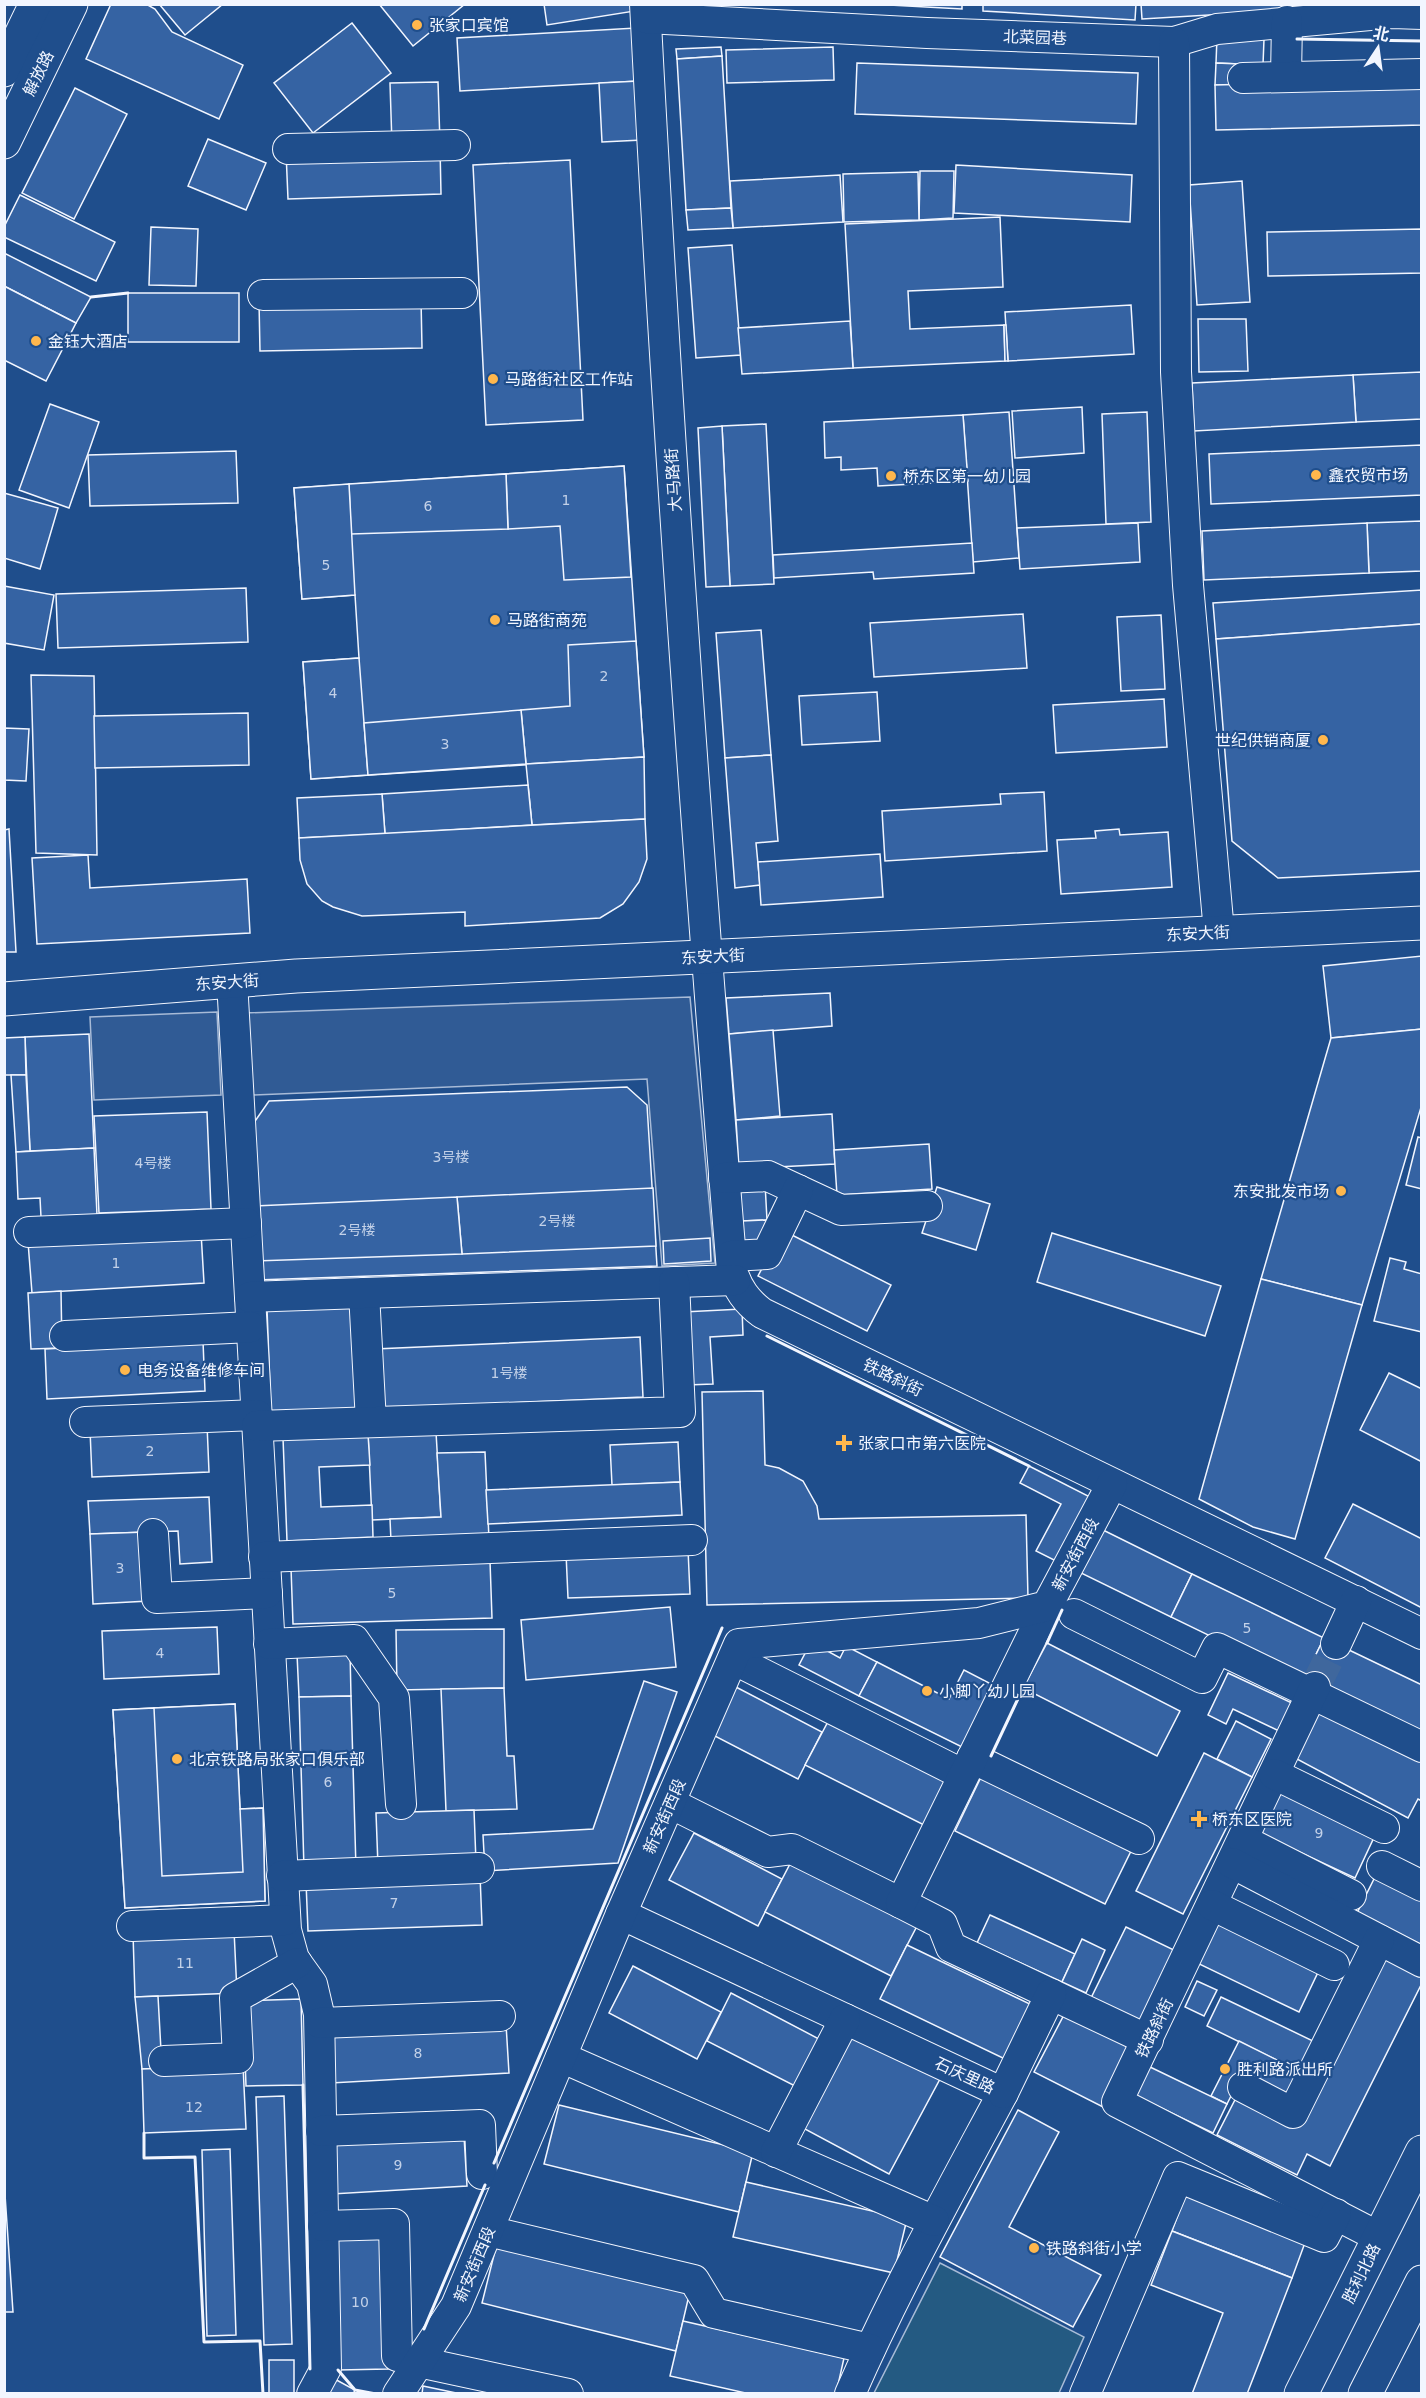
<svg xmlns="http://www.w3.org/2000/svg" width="1426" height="2398" viewBox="0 0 1426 2398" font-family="'DejaVu Sans','Noto Sans SC',sans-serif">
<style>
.grass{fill:#245a82;stroke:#a8bbd7;stroke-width:1.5}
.parking{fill:#305b95;stroke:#a8bbd7;stroke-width:1.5}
.building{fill:#3563a3;stroke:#f2f6ff;stroke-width:1.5}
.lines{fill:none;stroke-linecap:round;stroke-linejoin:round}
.minor-tunnel{stroke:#3f679d;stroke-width:30;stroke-dasharray:30 15;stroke-linecap:butt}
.minor-casing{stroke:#f2f6ff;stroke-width:32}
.major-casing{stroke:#f2f6ff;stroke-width:35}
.highway-casing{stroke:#f2f6ff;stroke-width:35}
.minor{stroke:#1f4e8c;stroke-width:30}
.major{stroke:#1f4e8c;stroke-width:33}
.highway{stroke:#1f4e8c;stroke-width:33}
.wall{stroke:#f2f6ff;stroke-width:3}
.poi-dot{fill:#ffb74d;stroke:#1f4e8c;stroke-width:2}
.labels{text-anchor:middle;stroke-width:4.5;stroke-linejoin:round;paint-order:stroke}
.number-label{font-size:14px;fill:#c3d1e8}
.poi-label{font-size:16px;fill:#f2f6ff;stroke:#1f4e8c;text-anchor:start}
.street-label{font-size:16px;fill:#f2f6ff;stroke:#1f4e8c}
</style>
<rect width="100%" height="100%" fill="#1f4e8c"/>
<polygon class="grass" points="940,2263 1084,2337 1059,2393 874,2393"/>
<g class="parking">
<polygon points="690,997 715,1263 662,1266 647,1079 251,1095 245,1013"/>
<polygon points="217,1012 221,1095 94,1100 90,1017"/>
</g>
<g class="building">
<polygon points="111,4 146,4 155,9 172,32 243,65 219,119 86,59"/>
<polygon points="159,4 223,4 185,35"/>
<polygon points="379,4 465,4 413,46"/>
<polygon points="544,4 634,4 635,11 547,25"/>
<polygon points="871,4 962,4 962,9"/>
<polygon points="983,4 1136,4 1135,20 983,11"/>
<polygon points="1141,4 1311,4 1311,9 1142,19"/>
<polygon points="352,23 391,73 313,133 274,83"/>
<polygon points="636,28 639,81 460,91 457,38"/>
<polygon points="1217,37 1264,39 1263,65 1216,63"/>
<polygon points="721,47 722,56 677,59 676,49"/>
<polygon points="833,47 834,80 727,83 726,50"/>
<polygon points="722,56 731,208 686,210 677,59"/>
<polygon points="857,63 1138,73 1136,124 855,114"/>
<polygon points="1216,63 1240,64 1239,85 1215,85"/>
<polygon points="1422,80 1422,125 1216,130 1215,85"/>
<polygon points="639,81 642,140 602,142 599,83"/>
<polygon points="438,82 440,143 392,145 390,83"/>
<polygon points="75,88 127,114 74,219 22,193"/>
<polygon points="208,139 266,163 246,210 188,186"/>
<polygon points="440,147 441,194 288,199 286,152"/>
<polygon points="570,160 583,420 486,425 473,165"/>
<polygon points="956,165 1132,175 1130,222 954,213"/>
<polygon points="920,171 954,171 953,218 919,220"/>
<polygon points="918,172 919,220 844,222 843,174"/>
<polygon points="840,175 843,222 733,228 730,181"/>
<polygon points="1242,181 1250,302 1197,305 1189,185"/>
<polygon points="20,195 115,242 96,281 4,237 4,227"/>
<polygon points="731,208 733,228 688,230 686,210"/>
<polygon points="1000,217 1003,287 908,291 910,329 1004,325 1005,361 853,368 845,224"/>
<polygon points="151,227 198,229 196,286 149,285"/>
<polygon points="1422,229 1422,273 1268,276 1267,232"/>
<polygon points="732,245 741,355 696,358 688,248"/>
<polygon points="4,253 91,297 76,323 4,286"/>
<polygon points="4,286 76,323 46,381 4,360"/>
<rect x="128" y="293" width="111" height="49"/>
<polygon points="421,299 422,348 260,351 259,302"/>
<polygon points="1131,305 1134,354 1008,361 1005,312"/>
<polygon points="1198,319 1246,319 1248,371 1199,372"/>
<polygon points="850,321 853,368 742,374 738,328"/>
<polygon points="1004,325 1006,325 1008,361 1005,361"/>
<polygon points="1422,372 1422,419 1356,422 1353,375"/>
<polygon points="1353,375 1356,422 1194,431 1192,383"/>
<polygon points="50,404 99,422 69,508 19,490"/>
<polygon points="1082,407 1084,453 1015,458 1012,411"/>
<polygon points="1009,412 1019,558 973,562 963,415"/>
<polygon points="1147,412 1151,522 1106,524 1102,414"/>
<polygon points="963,415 968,481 878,486 877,468 841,470 841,457 825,458 824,422"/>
<polygon points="766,424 774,584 730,586 722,426"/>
<polygon points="722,426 730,586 706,587 698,428"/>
<polygon points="1422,445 1422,495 1211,504 1209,454"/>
<polygon points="236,451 238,503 90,506 88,455"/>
<polygon points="624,466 644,757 311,779 303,662 359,658 355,595 302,599 294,488"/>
<polygon points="624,466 631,577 564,580 560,526 508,529 506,474"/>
<polygon points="506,474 508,529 351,534 349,484"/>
<polygon points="349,484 355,595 302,599 294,488"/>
<polygon points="4,493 58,508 40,569 4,558"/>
<polygon points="1422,521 1422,571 1369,573 1367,523"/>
<polygon points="1138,523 1140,562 1020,569 1017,528"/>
<polygon points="1367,523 1369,573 1204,580 1202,531"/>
<polygon points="972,543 974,573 874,579 873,572 774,578 773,555"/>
<polygon points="4,586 54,595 44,650 4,643"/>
<polygon points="246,588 248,642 58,648 56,594"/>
<polygon points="1422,590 1422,624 1216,639 1213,603"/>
<polygon points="1023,614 1027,668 874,677 870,623"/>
<polygon points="1161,615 1165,689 1121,691 1117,617"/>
<polygon points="1422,624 1422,871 1278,878 1232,841 1216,639"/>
<polygon points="761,630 771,755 725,758 716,633"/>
<polygon points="636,641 644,757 526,764 521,710 570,706 568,645"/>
<polygon points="359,658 368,775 311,779 303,662"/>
<polygon points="31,675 94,676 97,855 36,853"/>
<polygon points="877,692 880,741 802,745 799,696"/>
<polygon points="1164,699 1167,747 1056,753 1053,705"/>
<polygon points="521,710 526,764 368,775 364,723"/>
<polygon points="248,713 249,765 95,768 94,716"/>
<polygon points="4,728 29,729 26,781 4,780"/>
<polygon points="771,755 778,841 756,843 760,885 735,888 725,758"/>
<polygon points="644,757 645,819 532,825 526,764"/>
<polygon points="528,785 532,825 385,834 382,794"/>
<polygon points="1044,792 1047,851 885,861 882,811 1001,804 1000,794"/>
<polygon points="382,794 385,834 299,838 297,798"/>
<polygon points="645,819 647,859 639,882 623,904 600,918 465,926 465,912 362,916 333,907 322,901 307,884 300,860 299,838"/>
<polygon points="9,829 16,952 4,952 4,830"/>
<polygon points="1119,829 1120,835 1168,832 1172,887 1061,894 1057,840 1096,838 1095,831"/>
<polygon points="880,854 883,897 761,905 758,862"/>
<polygon points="88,855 90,888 247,879 250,933 37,944 32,858"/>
<polygon points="1422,956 1422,1029 1331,1038 1323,966"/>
<polygon points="830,993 832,1026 729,1034 726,998"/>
<polygon points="1422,1029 1422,1104 1362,1305 1261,1279 1331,1038"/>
<polygon points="773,1030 780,1116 736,1120 729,1034"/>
<polygon points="89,1034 94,1148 30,1151 25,1037"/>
<polygon points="25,1037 26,1075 4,1075 4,1038"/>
<polygon points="11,1075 26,1075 30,1151 16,1152"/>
<polygon points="627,1087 647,1105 657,1266 256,1280 251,1127 269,1101"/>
<polygon points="207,1112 211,1209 99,1213 94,1116"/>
<polygon points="832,1114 835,1164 739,1169 736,1120"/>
<polygon points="1418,1137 1422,1138 1422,1189 1406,1185"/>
<polygon points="929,1144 932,1189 837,1195 834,1150"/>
<polygon points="94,1148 97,1215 41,1217 40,1198 18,1199 16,1152"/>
<polygon points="765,1183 767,1220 742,1221 740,1184"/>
<polygon points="937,1187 990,1204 976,1250 922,1233"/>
<polygon points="653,1188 656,1246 462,1254 457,1197"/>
<polygon points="457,1197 462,1254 255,1261 254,1206"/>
<polygon points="767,1220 767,1251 744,1252 742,1221"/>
<polygon points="782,1230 891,1285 867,1331 758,1276"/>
<polygon points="201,1232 204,1283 32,1293 28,1242"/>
<polygon points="1052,1233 1221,1286 1205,1336 1037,1282"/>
<polygon points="710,1238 711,1261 664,1264 663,1241"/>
<polygon points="1390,1258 1406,1262 1404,1269 1422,1274 1422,1332 1374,1321"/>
<polygon points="1261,1279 1362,1305 1295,1539 1253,1527 1199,1499"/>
<polygon points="61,1291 62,1348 31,1349 28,1293"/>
<polygon points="361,1305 365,1411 271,1415 267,1309"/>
<polygon points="742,1309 743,1335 710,1337 713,1384 687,1385 683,1312"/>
<polygon points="640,1337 643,1397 378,1409 375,1349"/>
<polygon points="203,1341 205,1391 47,1399 45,1349"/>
<polygon points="1389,1373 1422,1389 1422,1462 1360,1430"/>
<polygon points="763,1391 765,1465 779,1468 803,1481 817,1506 819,1519 1026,1515 1028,1598 707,1605 702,1392"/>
<polygon points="207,1424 209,1472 92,1477 90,1430"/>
<polygon points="436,1432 441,1517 372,1520 368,1434"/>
<polygon points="368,1434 370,1465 319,1467 321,1507 372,1505 373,1537 287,1541 283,1438"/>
<polygon points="678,1442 680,1482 612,1485 610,1445"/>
<polygon points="485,1452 489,1539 391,1541 390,1519 441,1517 437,1453"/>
<polygon points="1029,1466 1090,1497 1058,1562 1036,1551 1061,1504 1020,1483"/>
<polygon points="680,1482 682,1515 488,1524 486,1490"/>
<polygon points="209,1497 212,1562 180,1564 178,1531 90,1534 88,1501"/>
<polygon points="1353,1504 1422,1539 1422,1608 1325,1558"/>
<polygon points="1101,1529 1192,1574 1171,1617 1079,1572"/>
<polygon points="146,1532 149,1601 93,1604 90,1534"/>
<polygon points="688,1549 690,1594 568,1598 566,1553"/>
<polygon points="490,1561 492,1618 293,1624 291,1568"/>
<polygon points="1192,1574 1324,1638 1303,1681 1171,1617"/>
<polygon points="670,1607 676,1667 526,1680 521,1620"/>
<polygon points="217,1627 219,1674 104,1679 102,1631"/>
<polygon points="504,1629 504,1688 397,1690 396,1630"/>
<polygon points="1324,1638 1422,1685 1422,1739 1303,1681"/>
<polygon points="811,1642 840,1658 846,1646 877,1662 859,1696 799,1665"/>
<polygon points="1047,1643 1180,1711 1157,1756 1023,1688"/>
<polygon points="350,1652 351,1696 299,1697 297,1654"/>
<polygon points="877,1662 949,1699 964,1670 995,1686 964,1748 859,1696"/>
<polygon points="1228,1673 1292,1703 1279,1731 1233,1709 1226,1724 1208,1715"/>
<polygon points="644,1681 677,1692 618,1863 485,1871 483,1835 593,1829"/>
<polygon points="734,1686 822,1732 798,1779 709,1733"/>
<polygon points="504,1688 507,1756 514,1756 517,1809 446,1811 441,1689"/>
<polygon points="351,1696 356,1868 304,1869 299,1697"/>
<polygon points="235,1704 243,1872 162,1876 154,1708"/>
<polygon points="235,1704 240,1809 263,1808 265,1901 125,1908 113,1710"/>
<polygon points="154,1708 162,1876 243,1872 240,1809 263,1808 265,1901 125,1908 113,1710"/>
<polygon points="1322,1708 1422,1761 1422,1801 1418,1799 1408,1818 1295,1758"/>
<polygon points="831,1716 951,1776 926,1826 805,1765"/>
<polygon points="1236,1721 1271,1739 1252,1777 1217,1759"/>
<polygon points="1204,1753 1252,1777 1183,1914 1136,1891"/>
<polygon points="982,1775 1132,1849 1105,1904 955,1831"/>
<polygon points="1283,1787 1377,1831 1355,1878 1261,1834"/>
<polygon points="474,1810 476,1862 378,1866 376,1813"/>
<polygon points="694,1833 782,1879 758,1926 669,1880"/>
<polygon points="791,1862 917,1926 891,1976 765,1912"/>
<polygon points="1379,1869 1422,1890 1422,1945 1357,1913"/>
<polygon points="480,1875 482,1925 308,1931 306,1882"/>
<polygon points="990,1915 1075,1954 1062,1982 977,1943"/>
<polygon points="1216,1915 1321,1966 1299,2012 1193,1961"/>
<polygon points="1126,1927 1176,1951 1142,2023 1091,1998"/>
<polygon points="234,1930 237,1993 135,1997 133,1934"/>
<polygon points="1082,1939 1105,1950 1086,1993 1062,1982"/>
<polygon points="907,1945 1034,2006 1007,2060 880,1999"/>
<polygon points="1380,1953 1422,1974 1422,1983 1330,2166 1307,2154 1297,2175 1217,2135 1240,2090 1297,2119"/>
<polygon points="633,1966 721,2012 697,2059 609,2013"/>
<polygon points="1197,1981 1217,1990 1204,2016 1185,2007"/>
<polygon points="731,1993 819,2039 795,2086 707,2041"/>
<polygon points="158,1996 162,2069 142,2069 135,1997"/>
<polygon points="1221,1997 1313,2041 1299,2071 1207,2026"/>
<polygon points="301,1999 303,2085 246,2086 243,2001"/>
<polygon points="1066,2011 1137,2045 1105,2108 1034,2072"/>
<polygon points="506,2024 509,2073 331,2083 328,2034"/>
<polygon points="854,2033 940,2079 889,2174 803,2128"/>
<polygon points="1239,2041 1299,2071 1286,2100 1240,2078 1227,2104 1211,2096"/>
<polygon points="243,2065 246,2129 144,2133 142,2069"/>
<polygon points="1148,2066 1227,2104 1213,2133 1134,2095"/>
<polygon points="284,2096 292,2344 264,2345 256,2097"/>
<polygon points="559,2105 753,2152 739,2212 544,2164"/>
<polygon points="1018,2110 1059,2132 1009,2227 1101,2275 1073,2327 940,2257"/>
<polygon points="464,2136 467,2186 332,2194 330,2143"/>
<polygon points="230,2149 236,2335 207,2336 202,2150"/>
<polygon points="4,2180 13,2312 4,2312"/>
<polygon points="746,2182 907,2219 894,2273 733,2237"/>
<polygon points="1186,2193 1306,2240 1292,2278 1172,2231"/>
<polygon points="1172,2231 1292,2278 1247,2394 1192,2394 1223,2313 1151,2285"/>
<polygon points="382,2235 388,2369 338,2370 332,2238"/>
<polygon points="497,2243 690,2291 676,2351 482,2303"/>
<polygon points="683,2321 844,2358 836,2394 750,2394 670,2376"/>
<rect x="269" y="2360" width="25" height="34"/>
<polygon points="331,2377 355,2390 353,2394 322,2394"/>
<polygon points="423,2386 461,2394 422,2394"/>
</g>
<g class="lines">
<polyline class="minor-tunnel" points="1315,1687 1336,1644"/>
<defs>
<g id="minor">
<path d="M645 4C667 427 697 849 732 1271 738 1289 746 1301 762 1313L1422 1634"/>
<polyline points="646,18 927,33 1174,42 1217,29 1392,13 1422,14"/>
<polyline points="1174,42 1176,372 1188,585 1219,932"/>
<polyline points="1286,77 1287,21"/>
<polyline points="1243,78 1422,74"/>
<polyline points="288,149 455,145"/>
<polyline points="263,295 462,293"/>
<polyline points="232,981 286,1930 294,1959 312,1984 319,2014 326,2368 312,2394"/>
<polyline points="724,1178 768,1176 841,1210 927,1206"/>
<polyline points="29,1232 246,1223"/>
<polyline points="731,1256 767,1254 798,1190"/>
<polyline points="364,1293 371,1422"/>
<polyline points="250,1297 735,1280"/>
<polyline points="65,1336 251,1327"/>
<polyline points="85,1422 257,1415"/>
<polyline points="257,1426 680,1412 674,1282"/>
<polyline points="153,1534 157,1598 267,1593"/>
<polyline points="264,1557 692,1540"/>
<polyline points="1074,1614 1202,1678 1217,1648 1422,1747"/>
<polyline points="269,1644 354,1640 394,1698 401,1804"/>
<polyline points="1336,1644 1356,1601"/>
<polyline points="733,1659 950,1768"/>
<polyline points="1315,1687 1117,2102 1379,2237"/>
<polyline points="972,1758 1139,1839"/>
<polyline points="1274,1774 1384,1828"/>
<polyline points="670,1803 768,1852 792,1849 901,1903 942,1924 951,1947 1148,2040"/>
<polyline points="1243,1840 1351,1895"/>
<polyline points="1232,1863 1422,1962"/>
<polyline points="1382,1866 1422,1886"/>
<polyline points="282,1876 479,1868"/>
<polyline points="901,1903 1047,1606"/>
<polyline points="1212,1905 1334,1965"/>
<path d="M621 1914 1003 2093C950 2192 895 2291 850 2394"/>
<polyline points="132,1926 285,1920"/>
<polyline points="320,2023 500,2016"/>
<polyline points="561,2057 934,2221"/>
<polyline points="164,2061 238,2058 235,1998 297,1963"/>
<polyline points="1243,2087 1293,2113 1379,1940"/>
<polyline points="1003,2093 1051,1994"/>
<polyline points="321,2131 480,2125 482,2174"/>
<polyline points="776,2152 845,2019"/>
<polyline points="323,2226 394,2224 397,2356"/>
<polyline points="488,2231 694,2280 714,2313 870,2349"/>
<polyline points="419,2362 568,2394"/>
<polyline points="398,2394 456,2306 621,1914 739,1644 979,1623 1047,1606 1112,1484"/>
<polyline points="1085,2394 1178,2177 1324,2237 1336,2214"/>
</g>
<g id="major">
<polyline points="4,70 36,4"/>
<polyline points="4,142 71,4"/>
<polyline points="4,999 296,976 1422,923"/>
</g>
<g id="highway">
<polyline points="1301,2394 1422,2152"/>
<polyline points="1365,2394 1422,2282"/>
</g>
</defs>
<use href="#minor" class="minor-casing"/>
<use href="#major" class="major-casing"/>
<use href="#highway" class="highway-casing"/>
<use href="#minor" class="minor"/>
<use href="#major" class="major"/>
<use href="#highway" class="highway"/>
<g class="wall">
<polyline points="1297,39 1422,41"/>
<polyline points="91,297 128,293"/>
<polyline points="767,1336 1029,1466"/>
<polyline points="1047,1643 1062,1610"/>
<polyline points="991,1756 1023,1688"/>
<polyline points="303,2085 310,2369"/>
<polyline points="144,2133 144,2158 195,2157 204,2342 260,2341 263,2394"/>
<polyline points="494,2163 722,1628"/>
<polyline points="424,2329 485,2185"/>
<polyline points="338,2370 355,2390 376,2394"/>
</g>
</g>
<g class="poi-dot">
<circle cx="417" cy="25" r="6"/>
<circle cx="36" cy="341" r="6"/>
<circle cx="493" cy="379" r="6"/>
<circle cx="1316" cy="475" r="6"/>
<circle cx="891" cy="476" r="6"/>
<circle cx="495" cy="620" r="6"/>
<circle cx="1323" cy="740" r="6"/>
<circle cx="1341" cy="1191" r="6"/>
<circle cx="125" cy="1370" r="6"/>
<path d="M841 1434h6v6h6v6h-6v6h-6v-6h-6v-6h6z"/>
<circle cx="927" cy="1691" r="6"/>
<circle cx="177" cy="1759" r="6"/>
<path d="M1196 1810h6v6h6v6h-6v6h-6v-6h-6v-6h6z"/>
<circle cx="1225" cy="2069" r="6"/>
<circle cx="1034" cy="2248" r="6"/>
</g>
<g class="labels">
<g class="number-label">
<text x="566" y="505">1</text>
<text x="428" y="511">6</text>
<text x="326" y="570">5</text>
<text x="604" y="681">2</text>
<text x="333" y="698">4</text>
<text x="445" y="749">3</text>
<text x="451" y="1162">3号楼</text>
<text x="153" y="1168">4号楼</text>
<text x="557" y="1226">2号楼</text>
<text x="357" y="1235">2号楼</text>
<text x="116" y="1268">1</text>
<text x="509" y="1378">1号楼</text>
<text x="150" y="1456">2</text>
<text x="120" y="1573">3</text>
<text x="392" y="1598">5</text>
<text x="1247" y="1633">5</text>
<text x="160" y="1658">4</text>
<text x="328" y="1787">6</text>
<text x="1319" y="1838">9</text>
<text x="394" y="1908">7</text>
<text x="185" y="1968">11</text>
<text x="418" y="2058">8</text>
<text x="194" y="2112">12</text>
<text x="398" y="2170">9</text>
<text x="360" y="2307">10</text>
</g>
<g class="poi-label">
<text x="429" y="31">张家口宾馆</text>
<text x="48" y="347">金钰大酒店</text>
<text x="505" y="385">马路街社区工作站</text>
<text x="1328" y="481">鑫农贸市场</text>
<text x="903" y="482">桥东区第一幼儿园</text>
<text x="507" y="626">马路街商苑</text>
<text x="1311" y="746" text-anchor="end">世纪供销商厦</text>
<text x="1329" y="1197" text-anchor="end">东安批发市场</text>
<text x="137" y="1376">电务设备维修车间</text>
<text x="858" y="1449">张家口市第六医院</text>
<text x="939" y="1697">小脚丫幼儿园</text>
<text x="189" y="1765">北京铁路局张家口俱乐部</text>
<text x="1212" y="1825">桥东区医院</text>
<text x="1237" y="2075">胜利路派出所</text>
<text x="1046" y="2254">铁路斜街小学</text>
</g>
<g class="street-label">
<text transform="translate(1035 37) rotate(2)" y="6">北菜园巷</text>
<text transform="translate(38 73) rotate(-64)" y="6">解放路</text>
<text transform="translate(673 480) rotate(-94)" y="6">大马路街</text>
<text transform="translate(1198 933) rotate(-3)" y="6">东安大街</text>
<text transform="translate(713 956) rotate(-3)" y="6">东安大街</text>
<text transform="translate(227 982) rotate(-4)" y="6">东安大街</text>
<text transform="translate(893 1377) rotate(26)" y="6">铁路斜街</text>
<text transform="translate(1075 1554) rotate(-62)" y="6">新安街西段</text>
<text transform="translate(664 1816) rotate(-66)" y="6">新安街西段</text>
<text transform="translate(1154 2028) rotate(-64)" y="6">铁路斜街</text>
<text transform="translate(965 2075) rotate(25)" y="6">石庆里路</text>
<text transform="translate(474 2264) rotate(-67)" y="6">新安街西段</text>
<text transform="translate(1361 2273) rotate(-64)" y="6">胜利北路</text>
</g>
</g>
<rect width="1426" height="2398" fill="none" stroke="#f2f6ff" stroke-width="12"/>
<g transform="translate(1378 48) rotate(13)" stroke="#1f4e8c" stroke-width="4.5" paint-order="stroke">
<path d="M0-4.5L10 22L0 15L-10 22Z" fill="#f2f6ff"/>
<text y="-9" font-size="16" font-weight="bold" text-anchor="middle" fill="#f2f6ff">北</text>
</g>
</svg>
